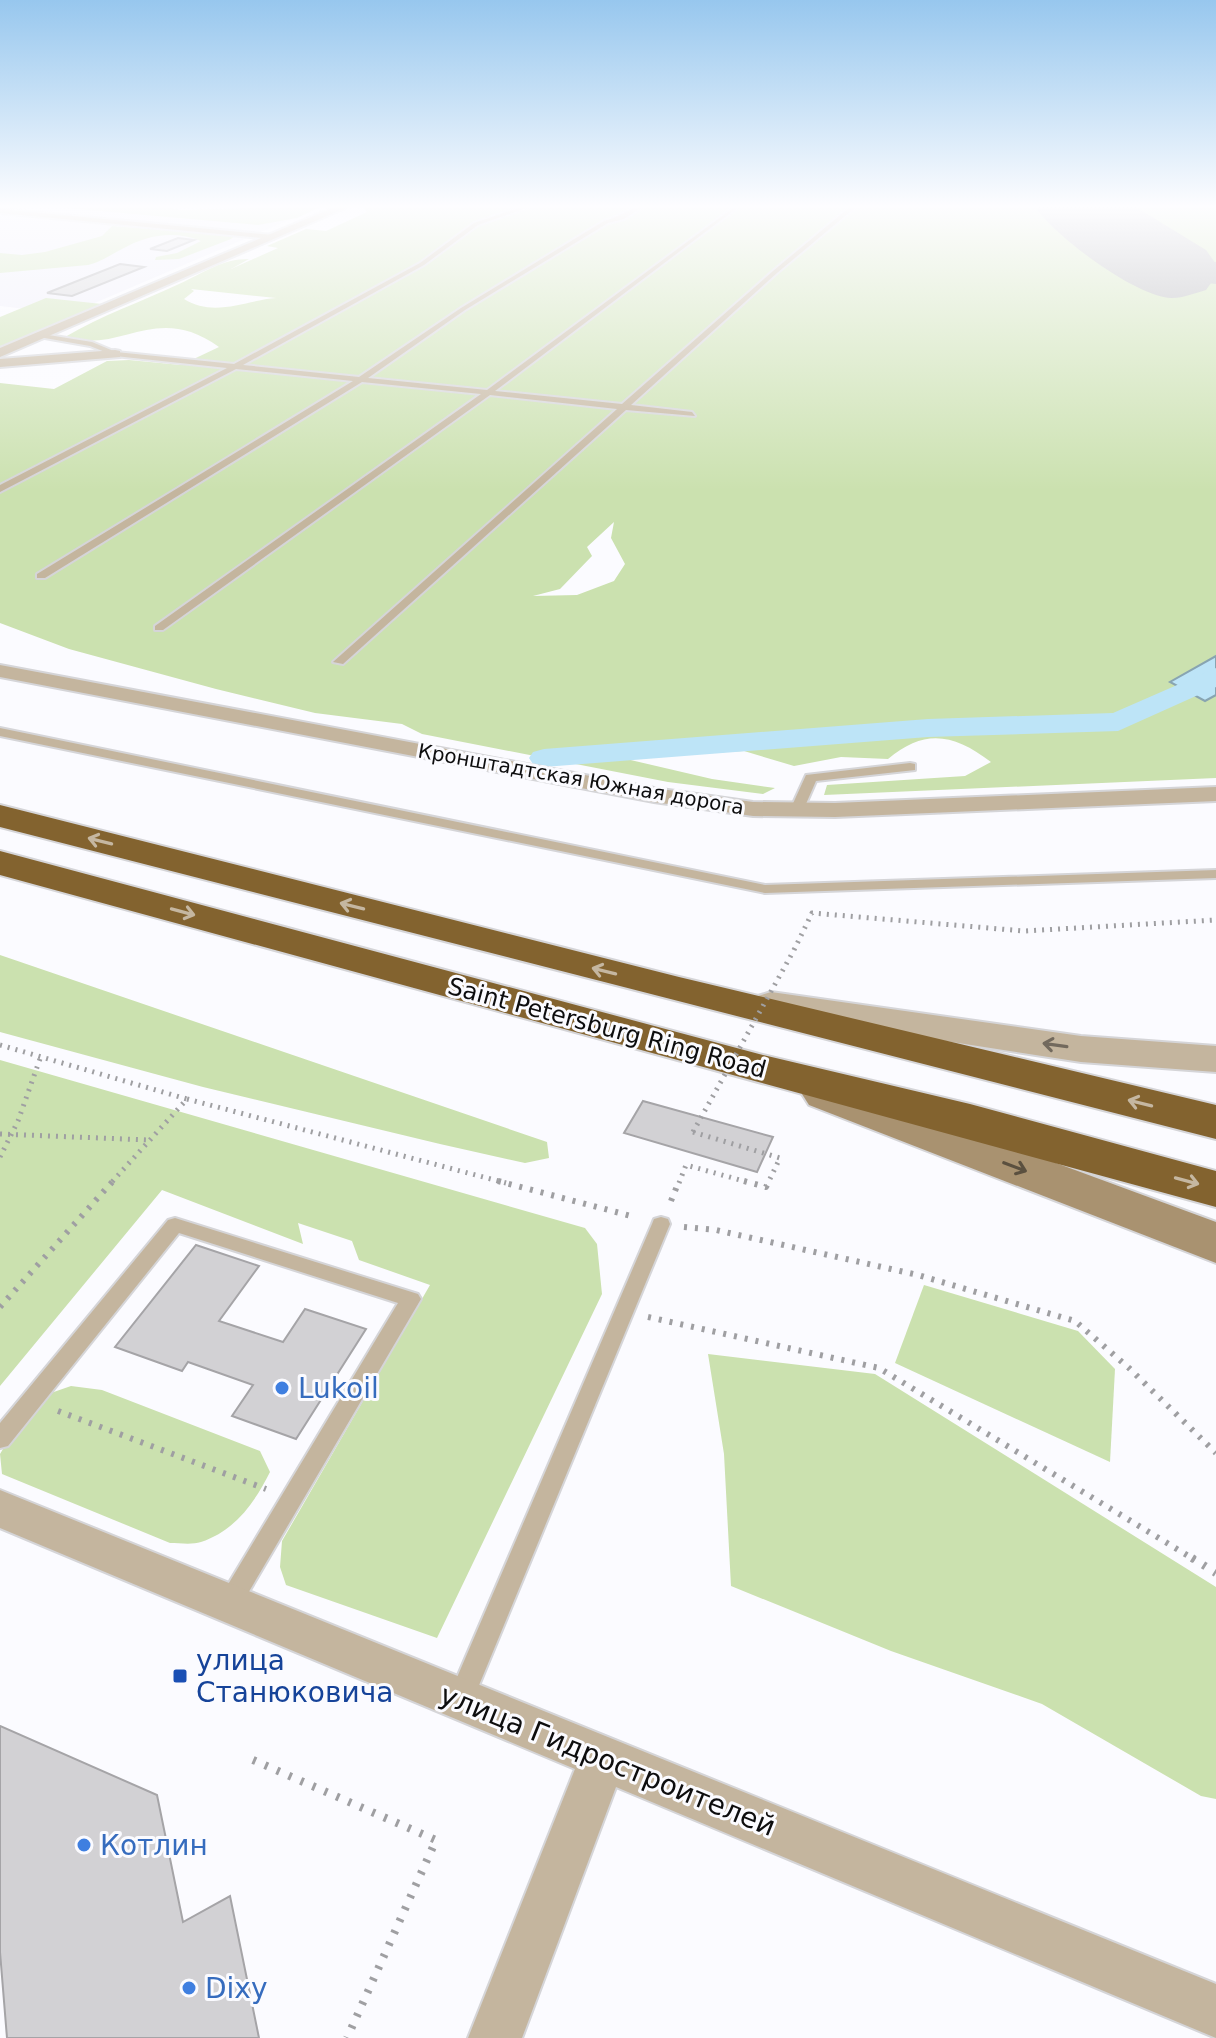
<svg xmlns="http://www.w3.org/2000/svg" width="1216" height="2038" viewBox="0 0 1216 2038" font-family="'DejaVu Sans',sans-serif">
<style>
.built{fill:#efeef9}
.green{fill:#cbe1af;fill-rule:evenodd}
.water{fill:#bde4f7;stroke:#88a4b1;stroke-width:2}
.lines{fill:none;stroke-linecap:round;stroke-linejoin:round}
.canal{fill:#bde4f7;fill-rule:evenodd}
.taxiway{fill:#aeaeb0;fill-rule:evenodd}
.runway{fill:#aeaeb0;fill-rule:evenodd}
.building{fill:#d2d1d4;stroke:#a5a4a7;stroke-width:2}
.service-casing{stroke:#d5d5d8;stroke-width:4}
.minor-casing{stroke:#d5d5d8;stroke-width:4}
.tertiary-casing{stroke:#d5d5d8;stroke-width:4}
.secondary-casing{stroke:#d5d5d8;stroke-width:4}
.motorway-casing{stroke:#d5d5d8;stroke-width:4}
.path-far2{stroke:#9f9fa2;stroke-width:5;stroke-dasharray:2 6;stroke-linecap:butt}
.path-far1{stroke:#9f9fa2;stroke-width:6;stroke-dasharray:3 8;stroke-linecap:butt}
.path{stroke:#9f9fa2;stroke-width:8;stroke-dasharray:3 10;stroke-linecap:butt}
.service{fill:#c4b59e;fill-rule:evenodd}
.minor{fill:#c4b59e;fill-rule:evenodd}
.tertiary{fill:#c4b59e;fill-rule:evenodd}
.secondary{fill:#a99270;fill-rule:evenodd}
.motorway{fill:#83632f;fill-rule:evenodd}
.path-bridge{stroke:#9f9fa2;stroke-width:5;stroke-dasharray:2 6;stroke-linecap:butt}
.oneway{stroke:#c5b7a1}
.oneway2{stroke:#72695d}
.oneway3{stroke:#5b503f}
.shop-dot{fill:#3f7fe0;stroke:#fbfbff;stroke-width:3}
.transit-dot{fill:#1a4fb4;stroke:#fbfbff;stroke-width:3}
.labels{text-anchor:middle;stroke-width:6;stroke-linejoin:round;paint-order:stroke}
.far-street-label{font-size:20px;fill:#0d0d0e;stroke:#fbfbff}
.street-label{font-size:24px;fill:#0d0d0e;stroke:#fbfbff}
.near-shop-label{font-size:28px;fill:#366cbe;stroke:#fbfbff;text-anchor:start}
.near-transit-label{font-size:28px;fill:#164399;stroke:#fbfbff;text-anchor:start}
.near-street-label{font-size:28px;fill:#0d0d0e;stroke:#fbfbff}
</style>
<rect width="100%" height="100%" fill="#fbfbff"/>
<g class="built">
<polygon points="0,206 322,206 69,314 0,306 0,216 16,210"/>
<polygon points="1036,206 1136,206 1216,254 1216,335"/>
</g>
<g class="green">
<polygon points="43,206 161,206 181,210 322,206 297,218 258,225"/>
<path d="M362 206H1046L1151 279 1216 278V656L1171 682 1205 701 1216 695V778L824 795 827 785 965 776 991 762C954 734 925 728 888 759L841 757 794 766 744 751 622 758 712 779 775 788 763 794 668 782 422 734 402 724 315 713 216 689 69 649 0 623V383L54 389 107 361 129 360 181 365 219 347C156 301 120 355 65 337 102 315 141 302 179 284 204 273 221 259 249 259L231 269 278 248 267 246 306 229 326 231 367 212ZM191 289 276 298C247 300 214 318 184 299L194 291ZM614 522 611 538 625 564 614 581 577 595 533 596 560 589 592 556 587 547Z"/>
<polygon points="1109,206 1216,206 1216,266 1194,260"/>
<path d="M112 226 235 235 231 239 179 259 155 260 156 257 177 253 201 241C174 230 147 235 122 249 110 255 101 262 88 265L0 273V253L22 255 45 252 102 236Z"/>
<polygon points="46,298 102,304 0,347 0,317"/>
<polygon points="0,955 547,1142 549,1158 525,1163 440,1144 203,1087 0,1032"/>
<polygon points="0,1060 585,1228 597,1244 602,1294 437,1638 286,1585 280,1567 282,1541 430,1285 359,1260 352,1241 298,1223 303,1244 162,1190 0,1386"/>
<polygon points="924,1285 1078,1331 1115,1369 1110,1462 895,1363"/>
<polygon points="708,1354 875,1374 1216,1587 1216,1799 1201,1796 1042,1704 891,1651 731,1586 724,1454"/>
<path d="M71 1386 102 1390 260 1451 270 1472C255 1502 235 1531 201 1542 192 1545 179 1543 170 1543L2 1474 0 1454 6 1444 48 1394Z"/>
</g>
<polygon class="water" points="1216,656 1216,695 1205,701 1170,682"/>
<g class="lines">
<polygon class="canal" points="1216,668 1216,687 1118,731 928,737 544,767 533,764 529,758 533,752 544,749 928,719 1113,713"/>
<polygon class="taxiway" points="1172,259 1216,262 1216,284 1159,278 1153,270 1159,262"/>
<path class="runway" d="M1034 206H1134L1206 250 1216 264V276L1206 290C1195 293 1181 299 1170 298 1133 295 1055 236 1034 206Z"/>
</g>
<g class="building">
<polygon points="178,238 194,240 167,251 150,249"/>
<polygon points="120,264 144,267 72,296 47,293"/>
<polygon points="643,1101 773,1137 757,1172 624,1133"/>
<polygon points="196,1245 259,1266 219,1321 283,1342 305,1309 366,1329 296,1439 232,1416 253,1385 188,1362 182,1371 115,1347"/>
<polygon points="0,1726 157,1795 183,1922 230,1896 259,2038 7,2038 0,1952"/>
</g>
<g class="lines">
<defs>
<g id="service">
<path d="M524 206H532L478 225 424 265 243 365 359 377 461 308 604 221C617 218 634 206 644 206L624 219 608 223 465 310 368 378 487 390 733 208H737L495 391 622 404 773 271 851 206H857L777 273 631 405 692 412 695 416 626 410 343 664 333 662 617 409 490 395 163 630H155V626L481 394 362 382 45 578H37V574L353 381 236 369 0 492V485L227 368 115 356 90 346 39 337 36 333 92 342 116 352 234 364 420 263 474 223Z"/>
<polygon points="0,209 273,235 276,237 273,239 0,213"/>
<polygon points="0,728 765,885 1216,870 1216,878 765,893 0,736"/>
<polygon points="910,763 915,764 915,770 816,781 802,813 792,813 790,810 806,775"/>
<polygon points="661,1217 668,1219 670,1224 470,1707 461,1710 452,1707 449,1698 452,1689 652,1224 654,1219"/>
<polygon points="175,1218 418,1294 421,1299 237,1612 229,1615 221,1612 217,1604 221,1596 398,1303 179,1233 8,1446 0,1448 0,1423 168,1220"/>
</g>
<g id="minor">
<polygon points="337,206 350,206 0,357 0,348"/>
<polygon points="115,350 120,351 120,357 0,367 0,359"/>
<polygon points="0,665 654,788 753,802 835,803 1216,787 1216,801 835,817 753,816 654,802 0,677"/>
<polygon points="0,1490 1216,1984 1216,2038 616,1787 522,2038 468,2038 575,1769 0,1528"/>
</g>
<polygon id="tertiary" points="771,992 1081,1036 1216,1046 1216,1072 1081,1062 758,1012 752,1004 758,996"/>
<polygon id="secondary" points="825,1078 1216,1222 1216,1263 809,1105 802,1094 809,1083"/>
<g id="motorway">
<polygon points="0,805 679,977 1216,1105 1216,1139 0,827"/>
<polygon points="0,851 759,1054 970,1104 1216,1171 1216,1207 0,875"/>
</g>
</defs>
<use href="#service" class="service-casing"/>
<use href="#minor" class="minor-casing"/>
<use href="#tertiary" class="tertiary-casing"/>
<use href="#secondary" class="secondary-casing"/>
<use href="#motorway" class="motorway-casing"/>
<g class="path-far2">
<polyline points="794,950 812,913 1024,931 1216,920"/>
<polyline points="0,1045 187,1099 111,1183"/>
<polyline points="187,1099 506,1183"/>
<polyline points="693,1132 780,1158 768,1183"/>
<polyline points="0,1134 149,1140"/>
<polyline points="0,1157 18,1121 41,1056"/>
<polyline points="679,1183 686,1165 751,1183"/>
</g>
<g class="path-far1">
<polyline points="498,1181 635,1217"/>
<polyline points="744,1181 766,1187 769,1181"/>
<polyline points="671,1201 679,1181"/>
<polyline points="684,1227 716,1230 918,1275 1075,1321 1129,1368 1216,1453"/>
<polyline points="0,1307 113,1181"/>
<polyline points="648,1317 879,1368 1195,1560"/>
<polyline points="58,1411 266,1489"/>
</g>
<g class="path">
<polyline points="1192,1558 1216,1573"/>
<polyline points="253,1760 436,1840 347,2038"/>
</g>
<use href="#service" class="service"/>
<use href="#minor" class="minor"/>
<use href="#tertiary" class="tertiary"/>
<use href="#secondary" class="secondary"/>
<use href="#motorway" class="motorway"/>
<polyline class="path-bridge" points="693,1132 794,950"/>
</g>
<defs><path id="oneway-shaft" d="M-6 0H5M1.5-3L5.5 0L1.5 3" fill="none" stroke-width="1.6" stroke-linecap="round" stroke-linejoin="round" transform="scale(2)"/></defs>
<g class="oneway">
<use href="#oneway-shaft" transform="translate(100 841) rotate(-166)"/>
<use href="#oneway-shaft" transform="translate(352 906) rotate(-166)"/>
<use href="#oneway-shaft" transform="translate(183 912) rotate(15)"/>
<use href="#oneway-shaft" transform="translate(604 971) rotate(-166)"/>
<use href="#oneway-shaft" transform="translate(1140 1103) rotate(-166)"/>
<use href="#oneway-shaft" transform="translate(1187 1181) rotate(15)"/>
</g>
<use class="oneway2" href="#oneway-shaft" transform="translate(1055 1045) rotate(-172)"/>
<use class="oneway3" href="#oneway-shaft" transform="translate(1015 1167) rotate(21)"/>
<linearGradient id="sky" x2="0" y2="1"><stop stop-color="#97c7ee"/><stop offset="0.42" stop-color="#fdfdff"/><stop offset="1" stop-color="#fdfdff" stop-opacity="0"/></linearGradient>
<rect width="1216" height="491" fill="url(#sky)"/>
<g class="shop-dot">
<circle cx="282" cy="1388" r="8"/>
<circle cx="84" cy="1845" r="8"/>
<circle cx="189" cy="1988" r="8"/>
</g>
<rect class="transit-dot" x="172" y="1668" width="16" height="16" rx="4"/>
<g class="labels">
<g class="far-street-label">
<text transform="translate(581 779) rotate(10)" y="7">Кронштадтская Южная дорога</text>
</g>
<g class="street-label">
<text transform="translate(607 1028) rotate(15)" y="8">Saint Petersburg Ring Road</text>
</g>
<g class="near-shop-label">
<text x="298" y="1398">Lukoil</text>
<text x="100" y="1855">Котлин</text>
<text x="205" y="1998">Dixy</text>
</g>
<g class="near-transit-label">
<text x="196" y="1670">улица<tspan x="196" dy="32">Станюковича</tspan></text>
</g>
<g class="near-street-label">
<text transform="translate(608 1760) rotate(22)" y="10">улица Гидростроителей</text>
</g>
</g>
</svg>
